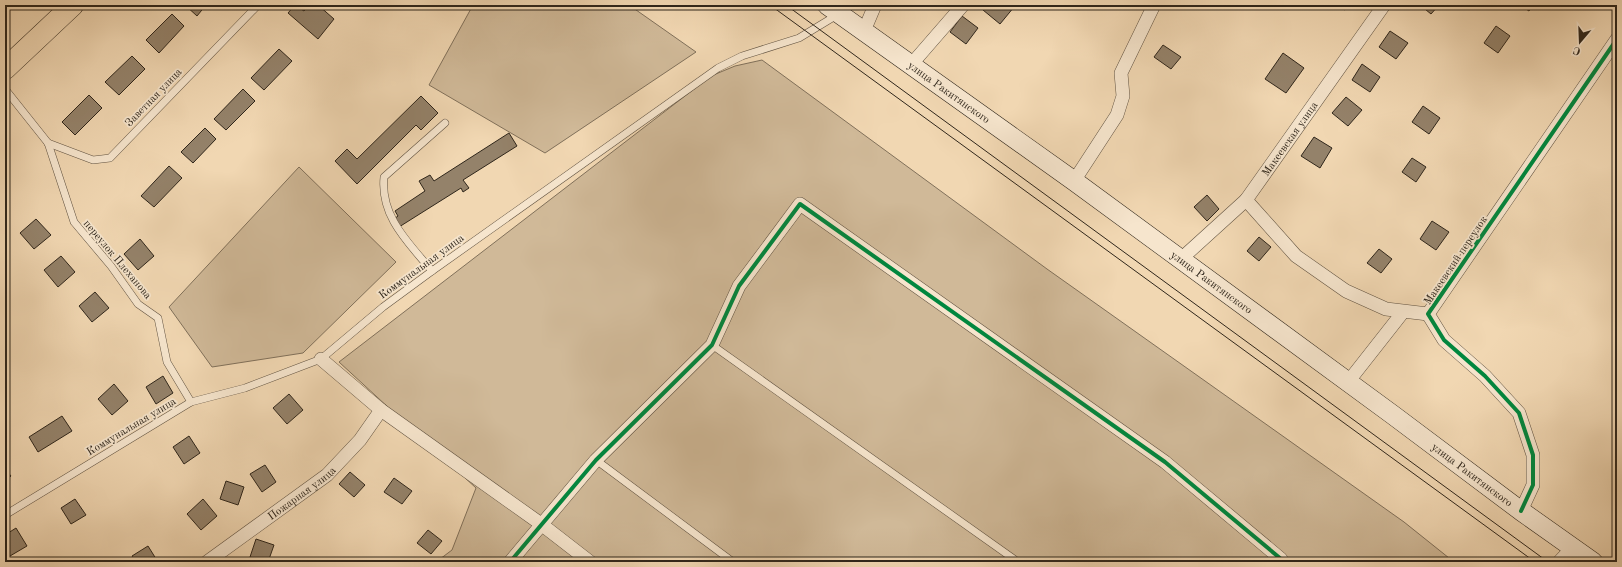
<svg xmlns="http://www.w3.org/2000/svg" width="1622" height="567" viewBox="0 0 1622 567" font-family="'Old Standard TT',serif">
<style>
.green{fill:#d0b998;stroke:#80705a}
.building{fill:#94826a;stroke:#2f261b}
.lines{fill:none;stroke-linecap:round;stroke-linejoin:round}
.lane-casing{stroke:#605241;stroke-width:8}
.street-casing{stroke:#605241;stroke-width:14}
.secondary-casing{stroke:#2f261b;stroke-width:20}
.primary-casing{stroke:#2f261b;stroke-width:22}
.lane{stroke:#f6e5cd;stroke-width:7}
.street{stroke:#f6e5cd;stroke-width:13}
.secondary{stroke:#f6e5cd;stroke-width:19}
.primary{stroke:#f1d7b2;stroke-width:21}
.tram{stroke:#2f261b;stroke-width:1}
.cycleway-casing{stroke:#f6e5cd;stroke-width:6}
.cycleway{stroke:#00873e;stroke-width:4}
.labels{text-anchor:middle;stroke-width:3.5;stroke-linejoin:round;paint-order:stroke}
.street-label{font-size:11px;fill:#2f261b;stroke:#f6e5cd}
</style>
<rect width="100%" height="100%" fill="#f1d7b2"/>
<filter id="stains"><feTurbulence type="fractalNoise" baseFrequency=".005" numOctaves="4"/><feColorMatrix values="0 0 0 0 .2 0 0 0 0 .09 0 0 0 0 .02 0 0 0 .5 -.17"/></filter>
<radialGradient id="worn" r=".72"><stop offset=".6" stop-color="#630" stop-opacity="0"/><stop offset="1" stop-color="#630" stop-opacity=".3"/></radialGradient>
<g class="green">
<polygon points="473,5 629,5 696,52 545,153 429,85"/>
<polygon points="762,60 1047,269 1404,522 1454,562 436,562 452,550 476,488 339,362 711,76 735,66"/>
<polygon points="299,167 396,262 303,353 212,367 169,307"/>
</g>
<g class="building">
<polygon points="185,5 206,5 197,16"/>
<polygon points="295,5 304,11 309,5 318,5 334,19 318,39 288,13"/>
<polygon points="988,5 1012,5 1014,7 1000,24 983,10"/>
<polygon points="1338,5 1348,5 1345,10"/>
<polygon points="1420,5 1439,5 1431,14"/>
<polygon points="1520,5 1533,5 1529,11"/>
<polygon points="172,14 184,26 159,53 146,40"/>
<polygon points="962,16 978,28 966,44 950,32"/>
<polygon points="1496,26 1510,36 1498,53 1484,43"/>
<polygon points="1390,31 1408,43 1396,59 1379,47"/>
<polygon points="1163,45 1181,57 1171,69 1154,57"/>
<polygon points="279,49 292,61 264,90 251,78"/>
<polygon points="1283,53 1304,68 1286,93 1265,79"/>
<polygon points="132,56 145,69 119,95 105,82"/>
<polygon points="1362,64 1380,77 1370,92 1352,80"/>
<polygon points="243,89 255,101 226,130 214,119"/>
<polygon points="89,95 102,108 75,135 62,122"/>
<polygon points="421,96 438,113 421,130 416,125 357,184 335,161 347,149 357,159"/>
<polygon points="1346,97 1362,110 1348,126 1332,113"/>
<polygon points="1423,106 1440,118 1429,134 1412,122"/>
<polygon points="205,128 216,139 193,163 181,152"/>
<polygon points="509,133 517,146 463,180 469,188 463,192 461,188 399,227 394,219 398,216 395,211 425,191 419,181 430,175 434,181"/>
<polygon points="1314,137 1332,148 1320,168 1301,156"/>
<polygon points="1412,158 1426,167 1416,182 1402,172"/>
<polygon points="169,166 182,178 154,207 141,196"/>
<polygon points="1207,195 1219,209 1207,221 1194,207"/>
<polygon points="36,219 51,235 34,249 20,233"/>
<polygon points="1432,221 1449,232 1436,250 1420,239"/>
<polygon points="1259,237 1271,247 1259,261 1247,251"/>
<polygon points="140,239 154,256 138,270 124,254"/>
<polygon points="1379,249 1392,259 1381,273 1367,263"/>
<polygon points="61,256 75,272 58,287 44,270"/>
<polygon points="95,292 109,308 92,322 79,306"/>
<polygon points="163,376 173,393 156,404 146,387"/>
<polygon points="114,384 128,401 112,415 98,399"/>
<polygon points="289,394 303,410 287,424 273,408"/>
<polygon points="62,416 72,431 38,452 29,437"/>
<polygon points="189,436 200,453 184,464 173,447"/>
<polygon points="265,465 276,482 262,492 250,474"/>
<polygon points="5,469 11,476 5,481"/>
<polygon points="350,472 365,485 354,497 339,484"/>
<polygon points="394,478 412,491 402,504 384,492"/>
<polygon points="226,481 244,487 238,505 220,499"/>
<polygon points="75,499 86,515 71,524 61,508"/>
<polygon points="203,499 217,516 201,530 187,514"/>
<polygon points="16,528 27,546 10,556 5,549 5,535"/>
<polygon points="428,530 442,541 431,554 417,543"/>
<polygon points="256,539 274,545 268,562 250,557"/>
<polygon points="148,546 158,562 136,562 132,556"/>
</g>
<g class="lines">
<defs>
<g id="lane">
<polyline points="5,89 48,143 74,222 111,266 138,304 158,318 167,362 191,402"/>
<polyline points="48,143 93,160 110,158 258,5"/>
<path d="M432 271C409 243 380 217 384 177L445 123"/>
<polyline points="712,345 1018,562"/>
<polyline points="596,460 733,562"/>
<polyline points="5,515 191,402 245,388 321,359 383,307 432,271 718,68 742,56 799,38 837,15"/>
</g>
<g id="street">
<polyline points="864,31 875,5"/>
<polyline points="910,66 963,5"/>
<polyline points="1074,181 1117,115 1123,96 1121,73 1154,5"/>
<polyline points="1246,200 1296,256 1346,291 1386,309 1428,314"/>
<path id="s1" d="M1181 259 1246 200 1384 5"/>
<polyline points="321,359 381,410 541,524 590,562"/>
<polyline points="1348,382 1403,312"/>
<polyline points="1521,511 1533,485 1533,455 1519,413 1485,376 1444,340 1428,314 1617,39"/>
<path id="s2" d="M207 562 327 475 360 440 381 410"/>
<polyline points="510,562 596,460 712,345 739,286 800,204 1165,462 1281,559 1281,562"/>
<polyline points="1559,562 1573,547"/>
</g>
<g id="secondary">
<path id="s3" d="M827 5 1074 181 1393 415 1521 511 1593 562"/>
</g>
<polyline id="primary" points="5,69 73,5"/>
</defs>
<use href="#lane" class="lane-casing"/>
<use href="#street" class="street-casing"/>
<use href="#secondary" class="secondary-casing"/>
<use href="#primary" class="primary-casing"/>
<use href="#lane" class="lane"/>
<use href="#street" class="street"/>
<use href="#secondary" class="secondary"/>
<use href="#primary" class="primary"/>
<g class="tram">
<polyline points="770,5 1535,562"/>
<polyline points="786,5 1548,562"/>
</g>
<defs>
<g id="cycleway">
<polyline points="1521,511 1533,485 1533,455 1519,413 1485,376 1444,340 1428,314 1617,39"/>
<polyline points="510,562 596,460 712,345 739,286 800,204 1165,462 1281,559 1281,562"/>
</g>
</defs>
<use href="#cycleway" class="cycleway-casing"/>
<use href="#cycleway" class="cycleway"/>
</g>
<g class="labels">
<g class="street-label">
<text dy="4" stroke="none"><textPath href="#s3" startOffset="150">улица Ракитянского</textPath></text>
<text transform="translate(153 97) rotate(-46)" y="4">Заветная улица</text>
<text dy="4" stroke="none"><textPath href="#s1" startOffset="163">Макеевская улица</textPath></text>
<text transform="translate(118 259) rotate(50)" y="4">переулок Плеханова</text>
<text transform="translate(1455 260) rotate(-56)" y="4">Макеевский переулок</text>
<text transform="translate(421 266) rotate(-36)" y="4">Коммунальная улица</text>
<text dy="4" stroke="none"><textPath href="#s3" startOffset="474">улица Ракитянского</textPath></text>
<text transform="translate(131 426) rotate(-31)" y="4">Коммунальная улица</text>
<text dy="4" stroke="none"><textPath href="#s3" startOffset="798">улица Ракитянского</textPath></text>
<text dy="4" stroke="none"><textPath href="#s2" startOffset="117">Пожарная улица</textPath></text>
</g>
</g>
<rect width="1622" height="567" fill="none" stroke="#f1d7b2" stroke-width="20"/>
<rect x="6" y="6" width="1610" height="555" fill="none" stroke="#2f261b" stroke-width="2"/>
<rect x="10" y="10" width="1602" height="547" fill="none" stroke="#2f261b"/>
<g transform="translate(1580 42) rotate(199)" stroke="#f6e5cd" stroke-width="3" paint-order="stroke">
<path d="M0-3L7 15L0 10L-7 15Z" fill="#2f261b"/>
<text y="-6" font-size="11" font-weight="bold" text-anchor="middle" fill="#2f261b">С</text>
</g>
<rect width="100%" height="100%" filter="url(#stains)"/>
<rect width="100%" height="100%" fill="url(#worn)"/>
</svg>
